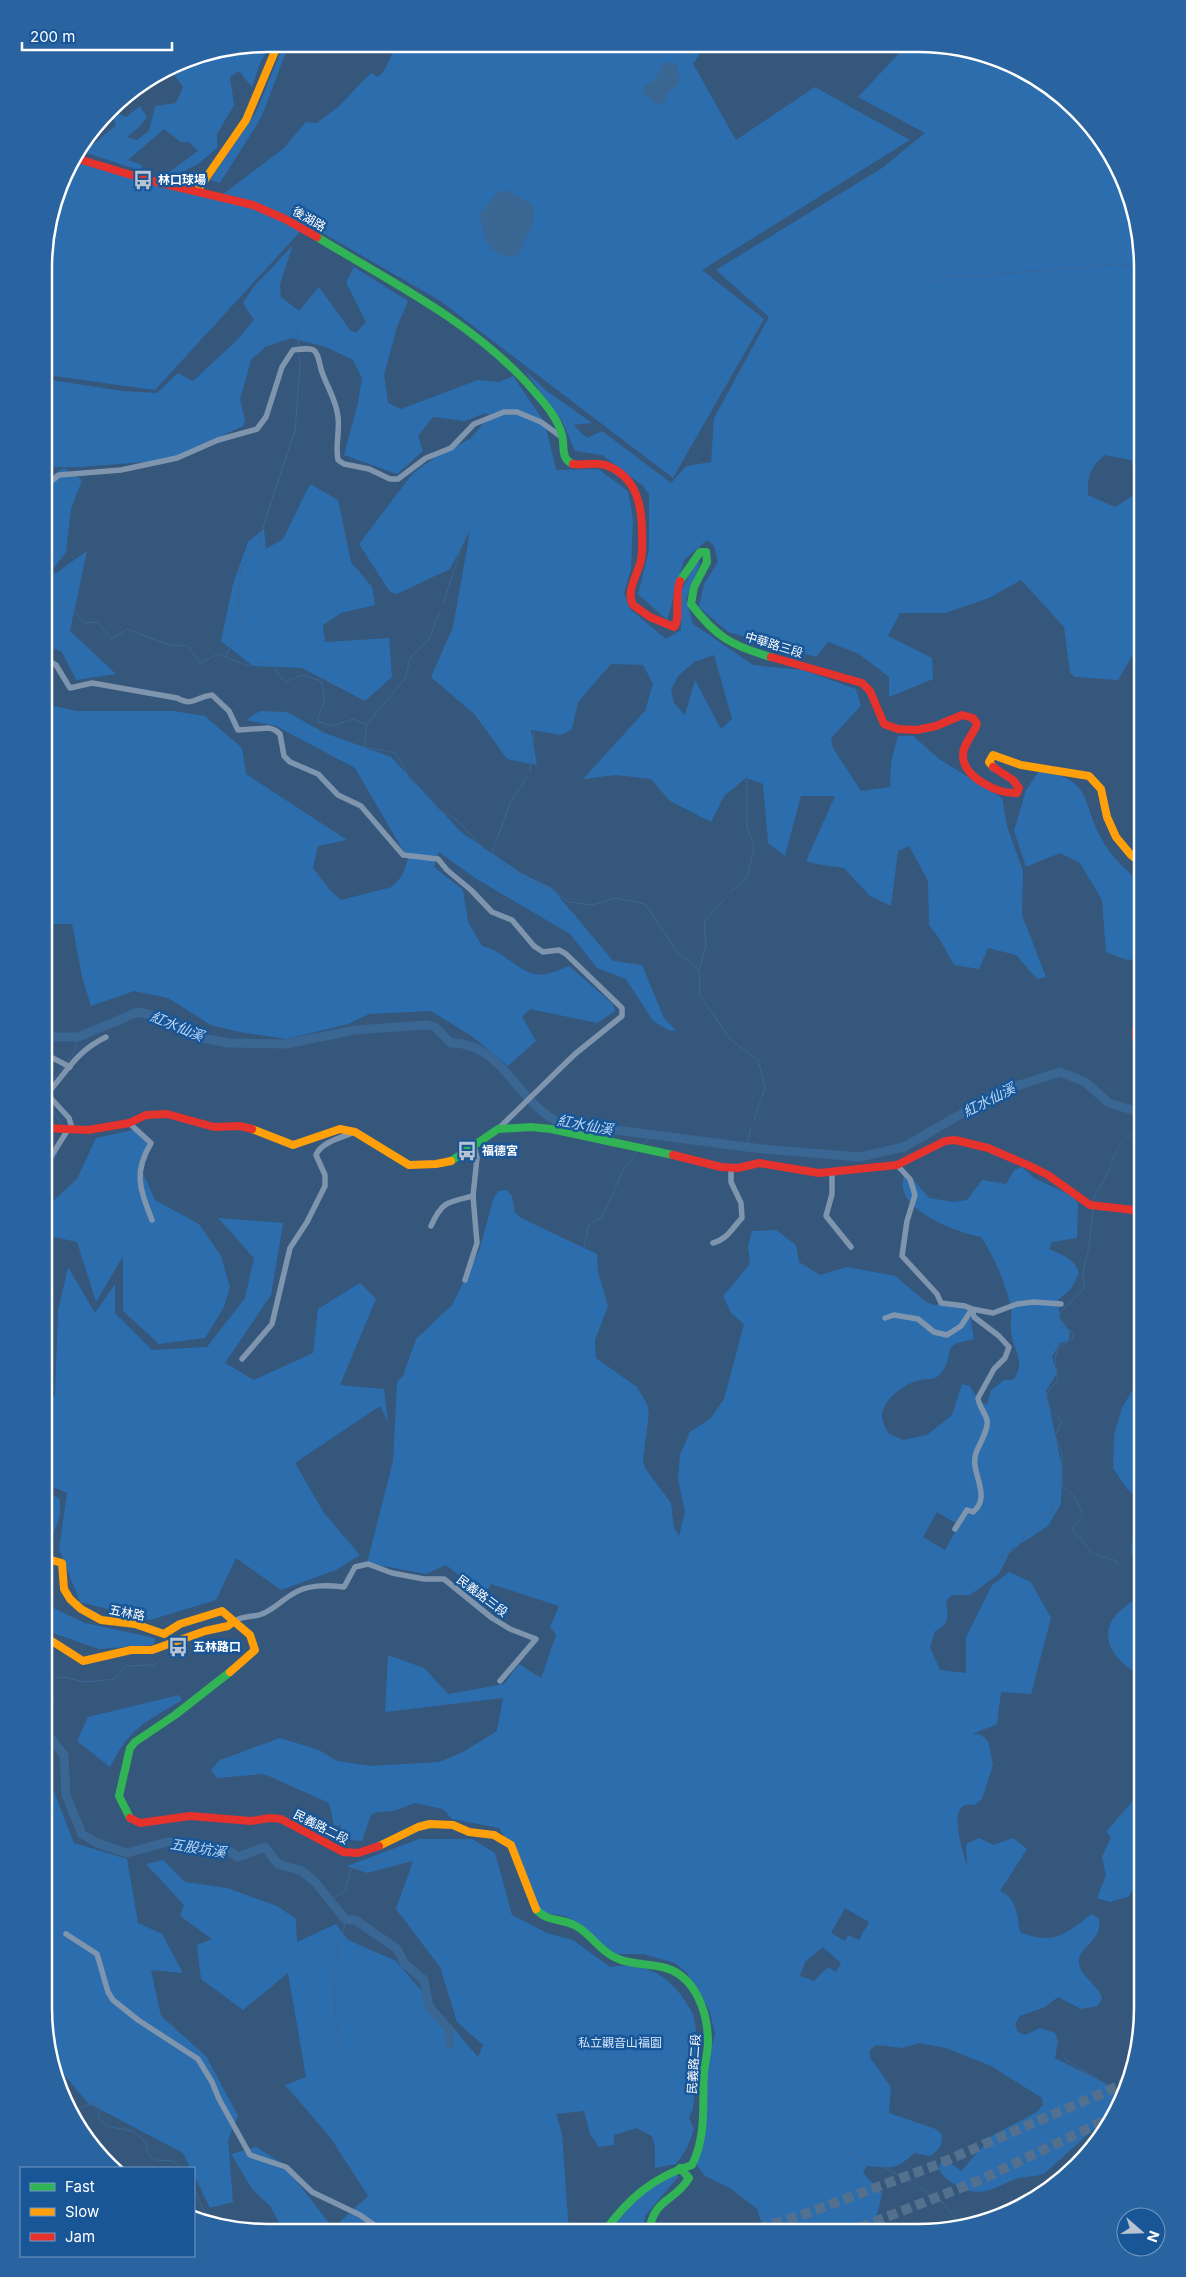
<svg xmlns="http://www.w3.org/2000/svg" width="1186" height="2277" viewBox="0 0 1186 2277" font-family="Inter,'Noto Sans TC',sans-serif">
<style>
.green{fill:#2c6dae;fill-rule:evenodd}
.water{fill:#3a6694}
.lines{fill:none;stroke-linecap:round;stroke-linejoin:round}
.stream{stroke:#3a6694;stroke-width:1}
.river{stroke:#3a6694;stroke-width:9}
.highway-tunnel{stroke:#53708f;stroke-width:10;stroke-dasharray:10 5;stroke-linecap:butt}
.street{stroke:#7f95ad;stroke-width:5.5}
.fast{stroke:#30b455;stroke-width:8}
.slow{stroke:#ff9f0a;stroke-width:8}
.jam{stroke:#e5322d;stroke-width:8}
.labels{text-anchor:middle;stroke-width:5;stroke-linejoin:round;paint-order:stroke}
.poi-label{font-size:12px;font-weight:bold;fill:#fff;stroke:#185698;text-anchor:start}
.street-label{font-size:12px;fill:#fff;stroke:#185698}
.park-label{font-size:12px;fill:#d2e7fc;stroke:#185698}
.water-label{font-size:14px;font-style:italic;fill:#b8d8f8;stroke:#185698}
.rim{fill:none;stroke:#fff;stroke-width:2.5}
</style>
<rect width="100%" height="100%" fill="#35577b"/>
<g class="green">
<polygon points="271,44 260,63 252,87 239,71 230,77 234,105 217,134 217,148 198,164 175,176 169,172 198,151 189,142 181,142 164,129 128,160 142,165 141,171 84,152 116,125 112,115 114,112 126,117 140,106 147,117 138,128 127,137 137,140 149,131 155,106 176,103 183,87 170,69 183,61"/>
<polygon points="284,44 294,44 286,52 261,118 220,183 210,180 256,112"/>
<path d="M398 45 705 46 693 64 736 140 815 87 910 140 702 270 764 319 673 478 439 300 307 224 155 390 46 375V240L67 169 74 160 218 198 284 148 306 122 317 123 338 107 371 73 378 77C389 69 389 54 398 45Z"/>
<path d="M904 48H961L1017 67 1065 99 1104 143 1130 197 1142 269V523L1139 525 1142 544V639L1118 680 1075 677 1070 673 1064 627 1021 580 989 598 945 613H900L888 636 932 658 933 679 889 697V677L859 654 828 642 816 657 728 632 699 607 704 584 718 562 714 546 707 540 684 560 667 620 638 594 649 550V494L642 485 602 455 575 451 562 421 524 370 547 391 592 423 573 425 587 438 602 431 671 483 686 466 711 462 714 418 769 317 716 270 882 168 925 133 858 97ZM1105 455 1131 460 1139 492 1115 507 1088 495C1087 477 1090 467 1105 455Z"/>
<path d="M293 245 280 284 281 297 299 311 319 287 350 330 356 333 366 322 346 282 354 267 408 301 397 327 384 375 388 403 401 409 478 380 499 382 513 376 545 423 556 470 598 469 628 491 633 519 631 569 624 593 630 609 666 639 681 630 680 593 697 560 700 564 686 599 693 624 753 665 803 670 856 689 861 706 831 738 833 748 861 791 890 787 891 762 898 736H913L939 759 1002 798 1007 826 1023 871 1022 915 1046 977 1037 979 1016 955 988 948 979 969 954 965 939 938 929 925 928 881 909 846 898 851 891 906 870 896 844 868 816 864 806 861 835 796H801L785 856 768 843 763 784 746 778 724 796 711 822 670 801 651 779 616 775 583 779 645 711 653 684 643 665 611 664 578 702 572 729 562 735 531 730 537 765 507 759 475 715 431 677 453 627 470 531 450 569 397 594 390 592 359 544 413 473 437 456 470 439 491 415 485 413 465 421 433 417 418 436 423 451 397 474 344 455 358 403 362 378 353 360 326 347 291 338 265 347 251 360 240 399 245 421 243 426 170 460 80 467H55L45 475V379L122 391 157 393 178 373 193 381 236 341 254 320 243 303 252 289ZM714 655 732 719 721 729 695 680 685 715 674 703 671 690 678 676 694 662Z"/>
<polygon points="64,468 82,480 71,509 66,552 54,568 45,565 45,479"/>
<polygon points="310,484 338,500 351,562 372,587 375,605 341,613 323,625 325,642 389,638 392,677 365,701 302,668 253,666 221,641 233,584 248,542 264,529 266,549 283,539"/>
<polygon points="87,551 70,631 116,674 76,680 62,652 45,645 45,570 56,573"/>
<path d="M45 704 77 711H173L205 716 242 748 246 774 347 840 318 846 313 868 329 889 341 900 392 887 402 876 408 859 355 768 276 726 246 720 260 711 287 712 325 733 391 757 461 832 521 873 552 888 613 961 642 965 664 1018 677 1031 668 1030 653 1021 626 979 597 968 570 934 475 878 439 852 434 867 463 890 468 922 482 946C505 950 522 979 546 974 554 973 562 968 569 966L613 1004 615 1011 597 1023 530 1009 522 1017 536 1041 508 1066 473 1037 431 1011 369 1014 348 1024 287 1039 240 1032 211 1025 168 998 134 991 91 1006 82 977 72 924H45Z"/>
<path d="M1039 771C1092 778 1081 800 1101 838 1109 854 1128 873 1142 883V950L1136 959 1127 960 1106 952 1102 900 1080 863 1060 853 1026 867 1014 831 1026 790Z"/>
<polygon points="138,1129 153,1141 142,1171 155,1200 199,1224 221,1256 230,1287 224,1307 205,1338 159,1344 123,1311 123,1256 96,1302 77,1242 50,1236 53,1201 77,1179 96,1138"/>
<path d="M1022 1167 1034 1178 1072 1196 1078 1203 1077 1238 1052 1242 1049 1249C1062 1255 1076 1259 1079 1274L1071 1289 1058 1300 1060 1318 1070 1332 1068 1341 1060 1343 1052 1357 1057 1373 1046 1391 1062 1467 1061 1504 1048 1526 1011 1550 999 1574 970 1595H952L946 1601C948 1616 951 1624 935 1631L930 1647 940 1670 966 1673V1637L992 1585 1009 1572 1031 1582 1051 1618 1031 1694 1001 1692 997 1724 973 1734 981 1735 988 1741 993 1765 982 1799 975 1805C969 1804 964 1804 960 1809 953 1819 963 1854 967 1865L966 1844 979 1838 994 1845 1013 1838 1027 1849 1000 1891C1017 1898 1017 1915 1020 1932 1054 1946 1065 1934 1092 1914L1099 1919C1103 1942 1078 1945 1079 1963 1080 1976 1098 1985 1102 1998L1098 2006 1081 2009 1058 1997 1045 2007 1020 2016 1015 2024 1018 2032 1025 2035 1040 2028 1055 2033 1058 2041 1055 2058 1121 2091 1123 2097 1117 2108 1045 2173C1036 2177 1028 2176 1019 2178 1007 2181 997 2189 986 2191 968 2195 949 2184 939 2170L940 2162 947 2161 961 2171 993 2135 1037 2112 1043 2105 1042 2098 991 2066 946 2048 919 2043 903 2048 876 2045 869 2051 871 2059 891 2087 889 2113 936 2129 942 2135C942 2146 939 2150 930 2156L914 2153C897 2170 890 2168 867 2166L863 2173 882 2193 874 2228 871 2233H765L757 2209 730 2188 705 2176 696 2164 706 2096V2068L715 2034 710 2012 700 1993 687 1973 675 1963 643 1954H615L605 1949 577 1922 565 1916 546 1913 534 1906 512 1849 499 1828 452 1819 443 1809 415 1803 394 1811 377 1812 371 1815 362 1841 339 1839 341 1826 334 1825 329 1803 264 1774 217 1778 211 1770 220 1760 280 1738 319 1750 337 1761 371 1766 439 1762 463 1752 497 1731 503 1698 385 1712 388 1655 424 1668 448 1694 504 1684 519 1664 541 1678 556 1635 550 1627 559 1606 491 1584 485 1596 446 1565 426 1574 367 1563 393 1461 397 1382 403 1376 416 1339 452 1305 479 1251 493 1200 498 1191 506 1190 512 1196 515 1213 521 1218 597 1254 598 1272 608 1306 595 1340 596 1358 637 1387 647 1404 649 1413 643 1460 645 1468 671 1503 674 1528 679 1536 685 1512 678 1479 680 1455 690 1432 710 1419 724 1399 744 1324 731 1313 723 1296 750 1264 748 1247 752 1231 776 1230 796 1245 799 1262 820 1275 847 1267 895 1276 926 1302 934 1305 949 1302 966 1307 970 1314 974 1339 957 1343 950 1348C949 1358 945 1374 935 1378 929 1380 922 1379 916 1381 903 1385 883 1400 882 1415 882 1421 886 1428 888 1433L903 1440 927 1435 952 1415 962 1384 970 1386 978 1400 987 1405 991 1390 1004 1380H1013C1027 1362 1013 1350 1011 1332 1010 1325 1012 1316 1011 1309 1008 1289 993 1253 981 1237 959 1233 908 1214 903 1189 902 1184 904 1178 904 1173L911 1177 929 1198 954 1202 967 1200 982 1180 1006 1184 1014 1170ZM937 1512 959 1525 945 1550 923 1537ZM845 1908 869 1922 859 1940 848 1935 845 1941 831 1933ZM823 1947 841 1963 836 1972 828 1967 814 1981 800 1976 805 1962Z"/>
<polygon points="218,1218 283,1223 271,1295 225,1363 254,1380 313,1353 318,1309 360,1283 376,1299 340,1385 384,1389 388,1422 380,1406 295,1463 324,1513 360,1555 336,1570 281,1590 236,1558 216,1600 150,1620 80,1602 59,1549 67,1493 44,1483 44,1398 55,1396 58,1311 68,1267 95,1313 115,1284 115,1313 152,1350 207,1347 245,1298 254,1258"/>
<polygon points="1142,1374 1142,1580 1131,1552 1134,1523 1140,1508 1138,1497 1127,1489 1113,1468 1114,1435 1122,1408"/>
<polygon points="44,1491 60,1499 60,1515 47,1551 44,1551"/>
<polygon points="44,1568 49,1570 47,1605 85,1623 155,1638 154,1645 99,1649 50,1632 44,1628"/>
<path d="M1131 1602 1142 1607V1676C1120 1665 1095 1640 1116 1615 1120 1610 1126 1606 1131 1602Z"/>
<path d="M179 1695 182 1700C146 1722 130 1727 110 1767L77 1741 88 1717Z"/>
<polygon points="44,1766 74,1843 127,1859 138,1923 162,1934 183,1973 151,1970 161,2016 206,2056 238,2116 228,2140 233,2202 210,2208 194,2175 194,2168 190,2168 183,2153 88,2103 55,2064 50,2005 44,2009"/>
<polygon points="1142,1790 1142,1878 1128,1897 1110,1902 1097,1898 1106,1875 1102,1857 1111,1837 1106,1832"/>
<path d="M419 1839H472L495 1853 512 1915 547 1933 573 1940 610 1967C643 1962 667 1973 685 2001 688 2006 693 2012 694 2018 700 2048 695 2079 693 2109L689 2118 694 2129 687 2148 676 2164 655 2168V2147L652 2136 637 2128 614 2135V2145L599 2147 590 2134 584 2111 556 2114 562 2134 569 2232 283 2231 271 2207 252 2189 231 2154 256 2147 283 2164 333 2228 368 2196 330 2137 285 2085 306 2077 288 1973 243 2010 201 1979 197 1945 212 1939 180 1916 184 1905 146 1864 163 1860 185 1882 227 1888 277 1906 296 1919 297 1942 336 1924 348 1940 396 1961 478 2057 483 2045 457 2022 440 1967 396 1909 413 1861 367 1873 347 1866Z"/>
<polygon points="676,2169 678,2177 645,2216 644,2232 607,2232 624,2207 669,2171"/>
</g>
<g class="water">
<polygon points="664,62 677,64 680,83 668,93 663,105 655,103 642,92 645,85 655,80"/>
<path d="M508 190 534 206V221L518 255C490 262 482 235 480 213L497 193Z"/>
</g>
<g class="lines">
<g class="stream">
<polyline points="929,283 951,275 975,276 1118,264 1142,268"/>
<polyline points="297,327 299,346"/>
<polyline points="443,604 469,525 487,499"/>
<polyline points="45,613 65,603 85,623 97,622 112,639 127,629 169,645 188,646 200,663 218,654 248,666 268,661 285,682 302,675 321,681 325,699 317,721 332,726 353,719 367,725 364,747 396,753 420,798 458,821 490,856 521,877 550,888 569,902 592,905 616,898 645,904 677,952 699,970 700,996 731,1040 758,1060 765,1087 754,1120"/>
<polyline points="226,656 242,619 238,604 241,569 258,547 267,514 295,430 300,366 299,353"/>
<polyline points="367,724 405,679 410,658 429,639 440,611"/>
<polyline points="530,772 534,732"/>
<polyline points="491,855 511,801 527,777"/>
<polyline points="730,893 748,875 754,847 747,827 747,773"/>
<polyline points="699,970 706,945 704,922 724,899"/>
<polyline points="66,1063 73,1054 78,1037"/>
<polyline points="45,1088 64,1066"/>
<polyline points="45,1099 63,1125"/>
<polyline points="643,1146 650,1136"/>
<polyline points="746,1148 751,1128"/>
<polyline points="45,1174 52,1165 57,1153"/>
<path d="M1094 1201V1197C1099 1188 1105 1179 1109 1169 1118 1147 1120 1140 1142 1129"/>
<polyline points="584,1247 589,1225 602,1217 624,1168 637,1153"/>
<polyline points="1062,1485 1075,1497 1083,1515 1073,1527 1074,1534 1081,1538 1091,1553 1117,1561 1118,1564"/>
<path d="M990 1563C998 1558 1010 1554 1016 1548 1022 1541 1033 1525 1036 1516L1054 1511 1048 1494 1062 1485V1453L1055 1436 1062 1421 1044 1403 1049 1390 1058 1381 1055 1359 1058 1347 1072 1339 1074 1333 1061 1325 1058 1315 1084 1288 1083 1272 1089 1246 1093 1208"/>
<polyline points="44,1679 62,1677 85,1682 115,1679 125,1666 153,1665 162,1659"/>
<polyline points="332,1900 345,1890 351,1869 368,1866 389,1856"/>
<polyline points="338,2049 339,2037 336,2024 334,1972 337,1960 337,1942 344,1929 345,1919"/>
<polyline points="1064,2058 1124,2096"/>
<polyline points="69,2108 79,2108 94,2103 101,2106 98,2117 106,2126 133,2131 146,2142 147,2152 154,2160 174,2161 180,2168"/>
<polyline points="839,2149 888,2169 911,2182"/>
<polyline points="918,2186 944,2204 961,2226"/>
<polyline points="194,2188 202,2207 214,2224"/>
</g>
<g class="river">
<path d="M45 1037H78L138 1012 156 1016 196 1037 229 1043 286 1044 355 1030 427 1025 435 1027 451 1043C504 1042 519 1108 562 1123L762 1149 860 1157 904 1147 1001 1091 1060 1072 1085 1082 1109 1103 1142 1113"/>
<polyline points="44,1713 50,1700 44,1687"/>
<polyline points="44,1730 64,1755 66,1795 82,1834 97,1843 127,1853 167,1842 229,1851 238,1857 265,1847 278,1864 302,1871 316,1883 345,1919 357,1921 397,1949 405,1964 424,1980 429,2007 449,2029 450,2044"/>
</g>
<g class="highway-tunnel">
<polyline points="744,2233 802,2215 934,2166 1128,2082"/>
<polyline points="846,2233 978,2181 1112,2117"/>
</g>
<g class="street">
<path d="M45 486 59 475 121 470 177 458 218 440 257 429 266 417 282 367 293 350C317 347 316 348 321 369 326 386 336 398 338 417 340 431 335 446 338 460L344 464 369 469 390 479H398L426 458 451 448 474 424 504 412H517L541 422 563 438"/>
<path d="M45 659 56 665 70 688 92 683 177 698C194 707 195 697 212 695L229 711 238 730 269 728 275 730 280 734 284 756 290 762 318 774 338 795 361 806 403 855 438 859 447 870 471 890 492 912 512 920 534 946 543 952 559 950 566 954 622 1008V1016L575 1054 498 1129"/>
<polyline points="45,1054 70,1067"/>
<path d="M129 1123 151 1143C133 1173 140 1189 152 1220"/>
<path d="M72 1128 69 1118 47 1094C68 1070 77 1051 106 1037"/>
<path d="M897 1165 910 1179 915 1195 907 1221 902 1256 937 1294 941 1303 965 1306 972 1309 974 1317 999 1336 1009 1347 1005 1358 994 1369 978 1398C979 1407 985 1412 987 1420 989 1430 979 1444 976 1453 969 1472 993 1496 973 1512L967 1510 955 1529"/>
<polyline points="45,1166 69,1128"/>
<polyline points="832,1172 832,1194 826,1216 851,1247"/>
<path d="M431 1226C442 1201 448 1202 473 1196"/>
<path d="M713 1243C728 1239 732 1228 742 1218L741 1203 731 1182V1168"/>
<polyline points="465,1280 477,1243 473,1196 477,1158 474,1146"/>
<polyline points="885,1318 894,1315 918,1319 934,1332 947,1335 961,1326 972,1309 993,1313 1017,1304 1034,1302 1061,1304"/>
<path d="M242 1359 272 1324 290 1248 307 1222 325 1186V1175L316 1155C321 1142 343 1137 355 1132"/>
<path d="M233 1622C242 1615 251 1618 262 1614 274 1609 281 1601 291 1595 307 1584 326 1585 344 1587L355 1567 368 1564 392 1573 424 1579H444L492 1618 510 1629 536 1639 500 1681"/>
<polyline points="66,1934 97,1954 108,1992 113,2000 138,2020 198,2059 212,2082 219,2099 250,2155 286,2167 312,2192 360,2215 384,2232"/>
</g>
<g class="fast">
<path d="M317 237C389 281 467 319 526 382 539 397 557 415 562 435 565 446 560 459 573 464"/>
<path d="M680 581 700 552H706L707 562 694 587 691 604C716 637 732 646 771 657"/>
<polyline points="451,1161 498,1129 531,1127 551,1129 673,1155"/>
<polyline points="130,1818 119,1796 130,1748 135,1742 175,1715 230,1672"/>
<path d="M536 1909C546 1922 562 1918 576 1926 591 1934 599 1950 614 1957 629 1965 646 1963 662 1967 695 1974 708 2012 708 2042 708 2052 705 2062 704 2072 702 2104 707 2135 692 2165 653 2177 628 2199 604 2232"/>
<path d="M649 2232C654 2197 674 2203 689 2178L680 2168"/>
</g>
<g class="slow">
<polyline points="197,191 246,120 278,44"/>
<polyline points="993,767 989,762 993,755 1021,765 1089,776 1101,789 1107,817 1116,837 1131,855 1142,864"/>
<polyline points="252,1129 293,1145 340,1129 355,1132 409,1165 436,1164 451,1161"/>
<polyline points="44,1558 62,1563 64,1589 70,1599 81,1609 101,1620 135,1624 164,1634 180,1624 222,1611 250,1635 255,1650 230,1672"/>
<polyline points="44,1636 83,1661 131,1650 152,1650 205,1631 228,1626 233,1622"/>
<polyline points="379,1846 418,1827 430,1824 453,1825 469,1832 494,1835 511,1845 536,1909"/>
</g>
<g class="jam">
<polyline points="75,158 148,180 253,205 285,219 317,237"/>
<path d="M573 464C585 466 597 461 608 466 637 478 642 506 642 534 642 544 643 555 640 564 636 576 626 593 633 605L650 617 674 627C681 620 674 596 680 581"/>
<path d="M771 657 862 683 870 691 884 724 898 729 917 730 936 726 962 715 973 718 977 724C974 734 962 745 963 756 964 778 998 794 1017 793L1019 788 1013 780 993 767"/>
<path d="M1142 1010C1136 1025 1132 1038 1142 1052"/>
<polyline points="45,1128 88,1130 129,1123 146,1115 167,1114 214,1127 240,1126 252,1129"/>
<polyline points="673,1155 721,1167 738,1168 759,1163 819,1173 897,1165 945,1141 955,1140 988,1148 1030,1166 1048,1175 1090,1205 1142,1211"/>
<polyline points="130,1818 140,1823 190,1816 251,1821 270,1818 281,1819 343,1852 358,1853 379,1846"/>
</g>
</g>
<defs>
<symbol id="bus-bare" viewBox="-9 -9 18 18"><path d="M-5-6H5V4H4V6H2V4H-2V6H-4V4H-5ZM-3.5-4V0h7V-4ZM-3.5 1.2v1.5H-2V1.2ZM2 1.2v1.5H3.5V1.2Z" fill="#b8c4d1" stroke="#185698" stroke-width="2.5" paint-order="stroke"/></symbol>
</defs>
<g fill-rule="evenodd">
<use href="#bus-bare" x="129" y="166" width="28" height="28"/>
<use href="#bus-bare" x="453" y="1137" width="28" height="28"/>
<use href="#bus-bare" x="164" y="1633" width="28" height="28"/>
</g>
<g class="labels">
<g class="poi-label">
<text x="158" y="184">林口球場</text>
<text x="482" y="1155">福德宮</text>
<text x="193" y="1651">五林路口</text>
</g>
<g class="street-label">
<text transform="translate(309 219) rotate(30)" y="4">後湖路</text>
<text transform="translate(774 645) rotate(17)" y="4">中華路三段</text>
<text transform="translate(482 1596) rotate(37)" y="4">民義路三段</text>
<text transform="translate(127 1613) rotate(11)" y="4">五林路</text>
<text transform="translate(321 1827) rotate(27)" y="4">民義路二段</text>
<text transform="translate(694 2064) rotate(-86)" y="4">民義路二段</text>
</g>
<g class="park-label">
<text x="620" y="2047">私立觀音山福園</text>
</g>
<g class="water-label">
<text transform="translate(177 1026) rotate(22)" y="5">紅水仙溪</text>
<text transform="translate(989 1100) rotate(-27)" y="5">紅水仙溪</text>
<text transform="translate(585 1125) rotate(10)" y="5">紅水仙溪</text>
<text transform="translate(198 1848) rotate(9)" y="5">五股坑溪</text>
</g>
</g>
<path d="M0 0H1186V2277H0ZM268 52H918A216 216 0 0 1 1134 268V2008A216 216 0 0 1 918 2224H268A216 216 0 0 1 52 2008V268A216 216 0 0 1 268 52Z" fill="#2a64a0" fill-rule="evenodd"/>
<path class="rim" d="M268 52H918A216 216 0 0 1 1134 268V2008A216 216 0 0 1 918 2224H268A216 216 0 0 1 52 2008V268A216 216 0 0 1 268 52Z"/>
<rect x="20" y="2167" width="175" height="90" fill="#185698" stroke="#749ac1"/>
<rect x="30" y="2183" width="25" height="8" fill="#30b455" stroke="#749ac1"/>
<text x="65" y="2192" font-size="15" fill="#ffffff">Fast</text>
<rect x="30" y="2208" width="25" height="8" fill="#ff9f0a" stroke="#749ac1"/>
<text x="65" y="2217" font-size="15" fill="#ffffff">Slow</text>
<rect x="30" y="2233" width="25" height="8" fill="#e5322d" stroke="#749ac1"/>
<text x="65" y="2242" font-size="15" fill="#ffffff">Jam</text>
<g transform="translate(1141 2232) rotate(110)"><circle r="24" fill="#185698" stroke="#749ac1"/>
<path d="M0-4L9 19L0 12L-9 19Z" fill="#b8c4d1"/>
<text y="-8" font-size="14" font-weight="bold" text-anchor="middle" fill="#ffffff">N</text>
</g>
<path d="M22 42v8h150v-8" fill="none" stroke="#ffffff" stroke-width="2.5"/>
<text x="30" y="42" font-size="15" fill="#ffffff" stroke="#185698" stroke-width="4" paint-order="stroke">200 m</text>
</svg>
